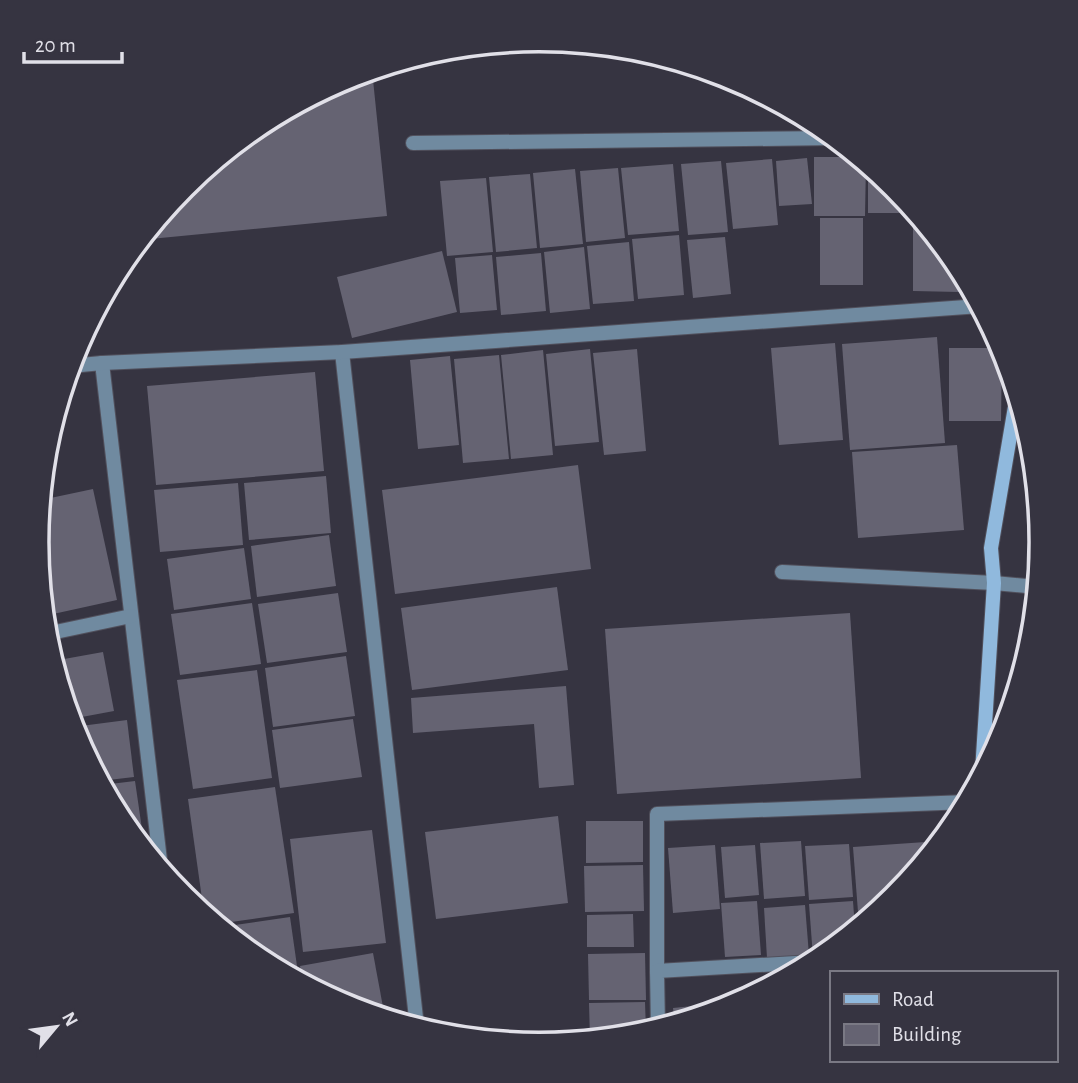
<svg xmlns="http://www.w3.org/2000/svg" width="1078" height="1083" viewBox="0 0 1078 1083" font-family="'Alegreya Sans',sans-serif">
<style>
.building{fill:#656372}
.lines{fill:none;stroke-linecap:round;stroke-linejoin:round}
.lane-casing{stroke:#51505c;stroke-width:16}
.street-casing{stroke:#51505c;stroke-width:16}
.secondary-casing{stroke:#51505c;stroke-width:16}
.lane{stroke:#708aa0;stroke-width:14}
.street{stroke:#708aa0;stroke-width:14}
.secondary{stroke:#90b9dd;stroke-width:14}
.rim{fill:none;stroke:#e1e0e8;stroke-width:3.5}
</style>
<rect width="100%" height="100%" fill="#363441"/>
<g class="building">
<polygon points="372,70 387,216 140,240 184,186 260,124 347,77"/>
<polygon points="814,157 859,157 866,163 865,216 814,216"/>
<polygon points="807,158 812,204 779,206 776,161"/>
<polygon points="772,159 778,225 733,229 726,163"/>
<polygon points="721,161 728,232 688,235 681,164"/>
<polygon points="673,164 679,231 628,235 621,168"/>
<polygon points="868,165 894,187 916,213 868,213"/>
<polygon points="618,168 625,238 586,242 580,171"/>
<polygon points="575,169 583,244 540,248 533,173"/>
<polygon points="530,174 537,248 496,252 489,177"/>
<polygon points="486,178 493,252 447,256 440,181"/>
<polygon points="913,217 920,217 957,263 959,292 913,291"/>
<rect x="820" y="218" width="43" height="67"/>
<polygon points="679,235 684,295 638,299 632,239"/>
<polygon points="725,237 731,294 693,298 687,240"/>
<polygon points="629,242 634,301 593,304 587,246"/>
<polygon points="584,247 590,309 550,313 544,252"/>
<polygon points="442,251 457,312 352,338 337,277"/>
<polygon points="541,253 546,311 501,315 496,257"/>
<polygon points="492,255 497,310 460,313 455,258"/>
<polygon points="937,337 945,443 850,450 842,344"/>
<polygon points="835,343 843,440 779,445 771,348"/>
<polygon points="949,348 1002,348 1001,421 949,421"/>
<polygon points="590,349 599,442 555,446 546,354"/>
<polygon points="637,349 646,451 604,455 593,353"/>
<polygon points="543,350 553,455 511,459 501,355"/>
<polygon points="499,355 509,459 463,463 454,359"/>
<polygon points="450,356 459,445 418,449 410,360"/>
<polygon points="315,372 324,471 156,485 147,386"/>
<polygon points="957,445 964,530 858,538 852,452"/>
<polygon points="578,465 591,569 395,594 382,490"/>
<polygon points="44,471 49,495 41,496 43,482"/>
<polygon points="326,476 331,533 249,540 244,483"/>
<polygon points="238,483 243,545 160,552 154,490"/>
<polygon points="93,489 117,600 44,616 37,541 41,500"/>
<polygon points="329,535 336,586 257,597 251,546"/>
<polygon points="244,548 251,599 174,610 167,559"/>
<polygon points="557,587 568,670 412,690 401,608"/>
<polygon points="338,593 347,652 267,663 258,604"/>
<polygon points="252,603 261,664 180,675 171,614"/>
<polygon points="850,613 861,778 617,794 605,629"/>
<polygon points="103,652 114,711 71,719 53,661"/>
<polygon points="1016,653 1027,653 1015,694 1014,694"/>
<polygon points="346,656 355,716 273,727 265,668"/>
<polygon points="257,670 272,778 193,789 177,680"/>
<polygon points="566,686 574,785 539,788 534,724 413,733 411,698"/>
<polygon points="353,719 362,777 280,788 272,730"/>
<polygon points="127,720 134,777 100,781 73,727"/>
<polygon points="135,781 143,836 135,837 121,820 102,785"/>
<polygon points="275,787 294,913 217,924 204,913 188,799"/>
<polygon points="558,816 568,903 436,919 425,832"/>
<polygon points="586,821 643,821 643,862 586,863"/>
<polygon points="372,830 386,943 303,952 290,839"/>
<polygon points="801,841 805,896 764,899 760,843"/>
<polygon points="940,841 894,897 859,925 853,847"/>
<polygon points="849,844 853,897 809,900 805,846"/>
<polygon points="715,845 720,909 673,913 668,848"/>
<polygon points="755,845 759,895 725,898 721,847"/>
<polygon points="643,865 644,911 585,912 584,866"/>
<polygon points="757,901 761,955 725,957 721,903"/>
<polygon points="853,901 855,929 821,957 813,957 809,904"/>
<polygon points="805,905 809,955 767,958 764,908"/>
<polygon points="633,914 634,947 587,947 587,915"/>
<polygon points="290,917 298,973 288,974 260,959 221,927"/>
<polygon points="373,953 383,1007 362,1010 346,1005 303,982 300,966"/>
<polygon points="645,953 646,1000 589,1000 588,954"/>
<polygon points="645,1002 646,1031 590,1039 589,1003"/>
<polygon points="723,1003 724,1008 675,1023 673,1008"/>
</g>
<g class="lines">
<defs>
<polyline id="lane" points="782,572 994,583"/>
<g id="street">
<polyline points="413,143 836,138"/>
<polyline points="342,352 417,1027"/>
<polyline points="102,363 161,869"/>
<polyline points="70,366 102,363 342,352 980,306"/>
<polyline points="994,583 1037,587"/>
<polyline points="46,634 131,616"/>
<polyline points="657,971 657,814 967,802"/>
<polyline points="658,1028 657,971 813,962"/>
</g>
<polyline id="secondary" points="982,772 994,583 991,548 1017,395"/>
</defs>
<use href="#lane" class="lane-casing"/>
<use href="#street" class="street-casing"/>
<use href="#secondary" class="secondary-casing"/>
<use href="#lane" class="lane"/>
<use href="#street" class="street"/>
<use href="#secondary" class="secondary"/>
</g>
<path d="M0 0H1078V1083H0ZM49 542a490 490 0 1 1 980 0a490 490 0 1 1-980 0Z" fill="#363441" fill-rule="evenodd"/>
<path class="rim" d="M49 542a490 490 0 1 1 980 0a490 490 0 1 1-980 0Z"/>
<rect x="830" y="971" width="228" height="91" fill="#363441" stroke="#7a7984" stroke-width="2"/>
<rect x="844" y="994" width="35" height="10" fill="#90b9dd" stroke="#7a7984" stroke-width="2"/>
<text x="892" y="1006" font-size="21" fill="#e1e0e8">Road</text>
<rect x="844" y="1024" width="35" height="21" fill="#656372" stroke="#7a7984" stroke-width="2"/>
<text x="892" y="1041" font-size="21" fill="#e1e0e8">Building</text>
<g transform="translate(56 1027) rotate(61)" stroke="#363441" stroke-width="5" paint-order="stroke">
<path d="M0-5L12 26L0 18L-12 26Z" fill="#e1e0e8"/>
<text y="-10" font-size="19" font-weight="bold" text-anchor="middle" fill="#e1e0e8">N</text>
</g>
<path d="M24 52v10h98v-10" fill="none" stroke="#e1e0e8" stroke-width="3.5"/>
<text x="35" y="52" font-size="21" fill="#e1e0e8" stroke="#363441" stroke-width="5" paint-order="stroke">20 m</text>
</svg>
